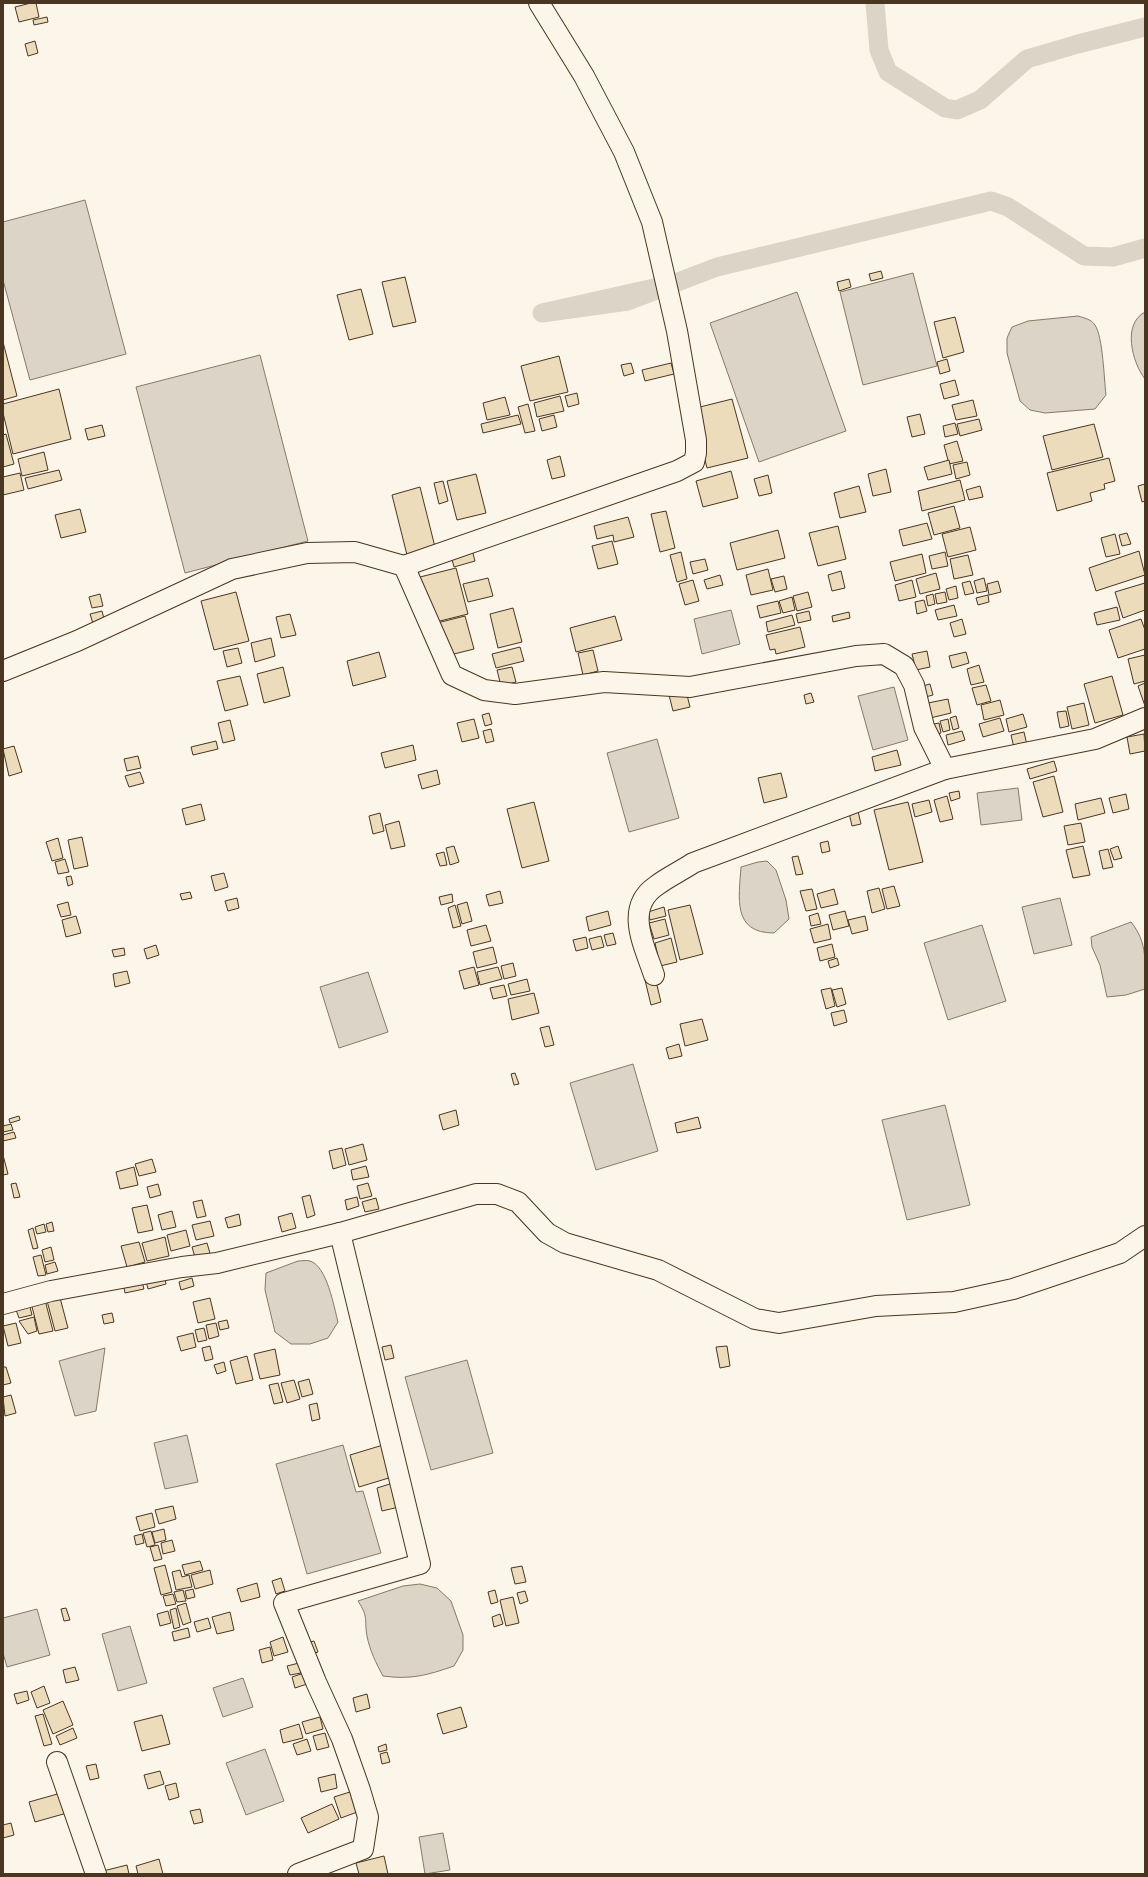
<svg xmlns="http://www.w3.org/2000/svg" width="1148" height="1877" viewBox="0 0 1148 1877" font-family="Cabin,sans-serif">
<style>
.water{fill:#dcd4c6;stroke:#887966}
.lines{fill:none;stroke-linecap:round;stroke-linejoin:round}
.canal{stroke:#dcd4c6;stroke-width:19}
.building{fill:#ecdcbc;stroke:#4a3520}
.minor-casing{stroke:#4a3520;stroke-width:22}
.minor{stroke:#fbf6e9;stroke-width:20}
</style>
<rect width="100%" height="100%" fill="#fbf6e9"/>
<g class="water">
<polygon points="85,200 126,354 30,380 3,280 3,222"/>
<polygon points="913,273 937,366 863,385 840,292"/>
<polygon points="797,292 846,431 759,462 710,323"/>
<path d="M1145 312V379C1132 362 1122 324 1145 312Z"/>
<path d="M1078 316C1084 318 1091 319 1095 325 1103 337 1104 379 1106 395L1095 409 1045 413 1030 410 1020 401 1007 353V338L1012 327 1028 321Z"/>
<polygon points="260,355 308,541 185,573 136,387"/>
<polygon points="731,610 740,644 702,654 694,619"/>
<polygon points="894,687 908,740 873,750 858,696"/>
<polygon points="657,739 679,818 629,832 607,753"/>
<polygon points="1018,788 1022,820 981,825 977,793"/>
<path d="M767 861 776 870 786 900 789 919 774 933C732 933 739 898 741 867L758 862Z"/>
<polygon points="1060,898 1072,945 1034,954 1022,907"/>
<path d="M1131 922C1148 943 1145 963 1145 989L1126 995 1107 997 1100 965 1092 947 1091 937Z"/>
<polygon points="982,925 1006,1001 948,1020 924,943"/>
<polygon points="368,972 388,1032 339,1048 320,987"/>
<polygon points="633,1064 658,1151 596,1170 570,1083"/>
<polygon points="945,1105 970,1205 907,1220 882,1120"/>
<path d="M298 1261C301 1261 307 1260 310 1261 327 1266 334 1307 338 1322L328 1338 310 1344H291L275 1332 265 1290 266 1273Z"/>
<polygon points="105,1348 96,1411 75,1416 59,1361"/>
<polygon points="467,1360 493,1453 431,1470 405,1377"/>
<polygon points="187,1435 198,1482 165,1489 154,1443"/>
<polygon points="343,1445 356,1492 363,1491 381,1553 307,1574 276,1464"/>
<path d="M420 1584 437 1588 451 1601 463 1635V1650L454 1666C428 1675 411 1680 383 1676 376 1663 370 1651 367 1636 364 1619 369 1618 358 1601L403 1586Z"/>
<polygon points="37,1609 50,1655 7,1667 3,1653 3,1618"/>
<polygon points="130,1626 147,1683 118,1691 102,1634"/>
<polygon points="243,1678 253,1707 223,1717 213,1688"/>
<polygon points="265,1749 284,1801 246,1815 226,1763"/>
<polygon points="443,1833 450,1870 425,1874 419,1837"/>
</g>
<g class="lines">
<g class="canal">
<polyline points="875,3 879,50 888,72 945,108 957,110 980,100 1027,59 1078,44 1145,27"/>
<polyline points="672,284 542,313 628,301 717,267 991,201 1008,207 1084,256 1113,257 1145,248"/>
</g>
</g>
<g class="building">
<polygon points="31,3 36,3 39,17 19,22 15,7"/>
<polygon points="47,17 48,22 34,25 33,20"/>
<polygon points="35,41 38,53 28,56 25,44"/>
<polygon points="881,271 883,278 871,281 869,274"/>
<polygon points="405,277 416,322 393,327 382,282"/>
<polygon points="849,279 851,287 839,291 837,282"/>
<polygon points="361,289 373,334 349,340 337,295"/>
<polygon points="955,317 964,352 943,358 934,322"/>
<polygon points="3,342 17,396 3,400"/>
<polygon points="559,356 568,392 530,401 521,366"/>
<polygon points="947,359 950,371 940,374 937,362"/>
<polygon points="631,363 634,373 624,376 621,365"/>
<polygon points="671,363 674,374 645,381 642,370"/>
<polygon points="955,380 959,395 944,399 940,384"/>
<polygon points="59,389 71,439 13,454 3,413 3,404"/>
<polygon points="577,393 579,404 568,407 565,396"/>
<polygon points="560,396 564,411 537,417 534,403"/>
<polygon points="505,397 510,415 487,420 483,403"/>
<polygon points="732,399 748,458 707,468 692,409"/>
<polygon points="973,400 977,416 956,420 952,405"/>
<polygon points="528,404 535,431 525,433 518,407"/>
<polygon points="920,414 925,434 912,437 907,417"/>
<polygon points="518,415 521,424 483,433 481,424"/>
<polygon points="554,415 557,427 542,431 539,419"/>
<polygon points="979,419 982,430 960,436 957,424"/>
<polygon points="955,423 958,434 945,437 943,426"/>
<polygon points="1094,424 1103,457 1052,470 1043,436"/>
<polygon points="102,425 105,436 88,440 85,429"/>
<polygon points="6,434 14,464 3,467 3,435"/>
<polygon points="957,441 963,461 949,464 944,445"/>
<polygon points="44,452 48,470 22,476 18,459"/>
<polygon points="560,456 565,476 552,479 547,460"/>
<polygon points="1109,458 1115,481 1104,484 1105,489 1090,493 1092,501 1057,511 1047,473"/>
<polygon points="949,460 952,474 928,480 924,467"/>
<polygon points="967,462 970,475 956,479 953,465"/>
<polygon points="886,469 891,492 873,496 868,474"/>
<polygon points="59,470 62,480 28,489 25,478"/>
<polygon points="731,471 738,498 703,507 696,481"/>
<polygon points="20,473 24,490 3,495 3,477"/>
<polygon points="476,474 486,513 457,520 447,481"/>
<polygon points="768,475 772,493 759,496 754,479"/>
<polygon points="960,480 965,500 922,511 918,491"/>
<polygon points="443,481 448,501 439,504 434,483"/>
<polygon points="1145,484 1145,501 1142,502 1138,486"/>
<polygon points="859,486 866,512 840,518 834,493"/>
<polygon points="980,486 983,497 969,500 966,490"/>
<polygon points="420,487 436,551 408,559 392,495"/>
<polygon points="954,506 960,528 934,535 928,513"/>
<polygon points="80,509 86,532 61,538 55,515"/>
<polygon points="666,511 675,548 660,552 651,514"/>
<polygon points="628,517 634,537 614,542 613,535 597,539 594,526"/>
<polygon points="927,523 932,539 903,546 899,530"/>
<polygon points="838,526 846,559 818,566 809,533"/>
<polygon points="970,527 976,550 948,557 942,534"/>
<polygon points="778,530 785,558 737,570 730,543"/>
<polygon points="1127,533 1131,544 1122,546 1119,535"/>
<polygon points="1115,534 1120,554 1106,557 1101,538"/>
<polygon points="612,541 618,564 598,569 592,546"/>
<polygon points="471,546 475,561 454,567 450,552"/>
<polygon points="1139,551 1145,575 1096,591 1089,568"/>
<polygon points="681,552 687,579 677,582 670,555"/>
<polygon points="945,552 948,566 932,569 929,556"/>
<polygon points="922,554 926,573 895,581 890,562"/>
<polygon points="968,555 973,575 954,579 950,559"/>
<polygon points="705,559 708,570 693,574 690,562"/>
<polygon points="456,568 468,614 432,623 420,577"/>
<polygon points="768,569 773,590 751,595 746,575"/>
<polygon points="841,571 845,588 832,591 828,575"/>
<polygon points="936,573 940,589 920,594 916,579"/>
<polygon points="720,575 723,585 707,589 704,580"/>
<polygon points="784,576 787,589 775,592 771,579"/>
<polygon points="488,578 493,596 468,602 463,584"/>
<polygon points="984,578 987,591 977,593 974,581"/>
<polygon points="693,580 699,601 685,605 679,584"/>
<polygon points="912,580 916,597 899,601 895,585"/>
<polygon points="970,581 974,593 965,595 962,583"/>
<polygon points="998,581 1001,592 989,595 987,584"/>
<polygon points="1145,583 1145,610 1123,618 1115,592"/>
<polygon points="956,586 958,598 949,600 946,589"/>
<polygon points="236,592 249,641 214,650 201,601"/>
<polygon points="808,592 812,607 797,611 793,596"/>
<polygon points="945,592 947,602 937,604 935,594"/>
<polygon points="100,594 103,606 92,608 89,597"/>
<polygon points="933,594 935,604 928,606 926,596"/>
<polygon points="988,595 989,602 978,605 976,598"/>
<polygon points="792,597 795,610 783,613 779,601"/>
<polygon points="924,600 927,611 917,614 915,602"/>
<polygon points="778,601 781,613 760,618 757,606"/>
<polygon points="954,605 957,616 938,620 935,610"/>
<polygon points="1117,607 1120,620 1097,625 1094,613"/>
<polygon points="513,608 522,642 498,648 490,614"/>
<polygon points="102,611 106,627 95,630 90,614"/>
<polygon points="809,611 811,620 798,623 796,614"/>
<polygon points="849,612 850,618 833,622 832,616"/>
<polygon points="290,614 296,635 281,638 276,617"/>
<polygon points="792,615 795,625 768,632 766,622"/>
<polygon points="465,616 474,649 446,656 437,623"/>
<polygon points="615,616 622,640 576,652 570,628"/>
<polygon points="962,619 966,634 954,637 950,623"/>
<polygon points="1141,619 1145,630 1145,649 1118,658 1109,630"/>
<polygon points="800,627 805,647 776,654 775,649 770,650 766,635"/>
<polygon points="271,638 275,656 255,662 251,643"/>
<polygon points="520,647 524,661 496,668 492,654"/>
<polygon points="238,648 242,663 227,667 223,651"/>
<polygon points="593,650 598,671 583,675 578,653"/>
<polygon points="927,651 930,667 916,670 912,654"/>
<polygon points="379,652 386,677 353,686 347,661"/>
<polygon points="966,652 969,663 952,668 949,656"/>
<polygon points="1145,655 1145,681 1134,684 1128,659"/>
<polygon points="979,665 984,682 971,685 967,669"/>
<polygon points="283,667 290,696 264,703 257,674"/>
<polygon points="512,667 516,682 501,686 497,670"/>
<polygon points="240,676 248,705 225,711 217,681"/>
<polygon points="1112,676 1123,715 1095,723 1084,684"/>
<polygon points="1145,683 1145,706 1138,686"/>
<polygon points="930,684 933,695 922,698 919,687"/>
<polygon points="986,685 991,701 977,705 972,688"/>
<polygon points="686,691 690,707 673,711 669,695"/>
<polygon points="811,693 814,702 806,704 804,695"/>
<polygon points="948,699 951,713 926,719 923,704"/>
<polygon points="1000,700 1004,715 984,720 981,705"/>
<polygon points="1084,703 1089,725 1072,729 1067,707"/>
<polygon points="1066,711 1069,726 1060,728 1057,712"/>
<polygon points="489,713 492,724 485,726 482,715"/>
<polygon points="1023,714 1027,727 1009,732 1006,719"/>
<polygon points="956,716 959,728 953,730 950,718"/>
<polygon points="1000,718 1004,731 983,737 979,724"/>
<polygon points="474,719 479,738 462,742 457,723"/>
<polygon points="948,719 950,730 943,732 940,721"/>
<polygon points="230,720 235,740 223,743 218,723"/>
<polygon points="939,723 941,733 932,736 929,725"/>
<polygon points="491,729 494,741 486,743 483,731"/>
<polygon points="962,731 965,740 948,745 946,735"/>
<polygon points="1024,732 1027,745 1014,748 1011,735"/>
<polygon points="1144,734 1145,751 1130,754 1127,737"/>
<polygon points="216,741 218,749 193,755 191,747"/>
<polygon points="413,745 416,760 385,768 381,753"/>
<polygon points="14,746 22,772 9,776 3,749"/>
<polygon points="897,750 901,765 875,771 872,757"/>
<polygon points="138,756 141,768 127,771 124,759"/>
<polygon points="1054,761 1057,771 1030,779 1027,769"/>
<polygon points="437,770 440,784 422,789 418,775"/>
<polygon points="140,772 144,783 129,787 125,776"/>
<polygon points="781,773 787,797 764,803 758,778"/>
<polygon points="1054,776 1063,812 1043,817 1033,782"/>
<polygon points="959,791 960,798 951,801 949,793"/>
<polygon points="1126,794 1129,809 1113,813 1109,798"/>
<polygon points="947,796 953,819 940,822 934,800"/>
<polygon points="1101,798 1105,813 1078,820 1075,804"/>
<polygon points="929,800 932,812 915,817 912,804"/>
<polygon points="534,802 549,861 522,868 507,809"/>
<polygon points="908,802 923,862 889,870 874,810"/>
<polygon points="201,804 205,820 186,825 182,809"/>
<polygon points="858,811 861,824 852,826 849,813"/>
<polygon points="380,813 384,831 373,834 369,816"/>
<polygon points="399,821 405,846 391,849 385,825"/>
<polygon points="1081,823 1085,842 1068,845 1064,826"/>
<polygon points="82,837 88,866 74,869 68,840"/>
<polygon points="58,838 63,858 52,861 46,842"/>
<polygon points="828,841 830,851 822,853 820,843"/>
<polygon points="454,846 459,862 450,865 446,848"/>
<polygon points="1083,846 1090,875 1073,878 1066,850"/>
<polygon points="1118,846 1122,858 1114,860 1110,849"/>
<polygon points="1108,849 1113,867 1103,869 1099,851"/>
<polygon points="444,852 447,865 440,866 436,854"/>
<polygon points="798,856 803,874 796,875 792,857"/>
<polygon points="65,859 69,872 58,874 55,862"/>
<polygon points="224,873 228,887 215,891 211,876"/>
<polygon points="71,876 73,884 68,886 66,877"/>
<polygon points="894,886 900,906 887,909 882,889"/>
<polygon points="879,888 885,909 872,913 867,891"/>
<polygon points="812,889 817,909 806,911 800,891"/>
<polygon points="834,889 838,904 821,908 817,894"/>
<polygon points="500,891 503,903 489,906 486,895"/>
<polygon points="190,892 192,898 182,900 180,894"/>
<polygon points="452,894 453,902 441,905 439,897"/>
<polygon points="237,898 239,908 228,911 225,901"/>
<polygon points="68,902 71,915 61,917 57,905"/>
<polygon points="467,902 472,921 462,924 457,905"/>
<polygon points="455,905 461,926 453,928 448,908"/>
<polygon points="690,905 703,954 680,960 668,910"/>
<polygon points="664,907 666,916 650,920 648,912"/>
<polygon points="608,911 611,925 589,931 586,917"/>
<polygon points="845,911 849,926 833,930 829,915"/>
<polygon points="818,913 821,924 811,926 809,916"/>
<polygon points="76,916 81,933 66,937 62,920"/>
<polygon points="865,916 868,930 852,934 848,920"/>
<polygon points="665,919 669,935 654,939 649,923"/>
<polygon points="828,924 831,939 814,943 810,929"/>
<polygon points="486,925 491,941 471,946 467,930"/>
<polygon points="613,933 616,944 607,946 604,935"/>
<polygon points="601,936 604,947 592,950 589,939"/>
<polygon points="586,937 588,948 576,951 573,940"/>
<polygon points="671,938 677,962 660,966 655,943"/>
<polygon points="832,944 835,957 820,961 817,948"/>
<polygon points="156,945 159,955 147,959 144,949"/>
<polygon points="493,947 497,963 477,968 473,952"/>
<polygon points="124,948 125,955 114,957 112,950"/>
<polygon points="837,958 839,965 830,968 828,961"/>
<polygon points="513,963 516,976 504,979 501,966"/>
<polygon points="474,967 479,985 464,989 459,971"/>
<polygon points="498,967 502,979 480,985 477,972"/>
<polygon points="127,971 130,983 115,987 113,974"/>
<polygon points="655,977 661,1002 651,1005 645,980"/>
<polygon points="527,979 530,991 511,995 508,984"/>
<polygon points="504,985 507,996 493,999 490,988"/>
<polygon points="831,988 835,1006 826,1009 821,990"/>
<polygon points="842,988 846,1004 837,1007 832,990"/>
<polygon points="534,993 539,1013 512,1020 508,999"/>
<polygon points="844,1010 847,1022 834,1026 831,1013"/>
<polygon points="702,1019 708,1040 685,1046 680,1024"/>
<polygon points="549,1026 554,1045 545,1047 540,1028"/>
<polygon points="679,1044 682,1056 669,1059 666,1048"/>
<polygon points="515,1073 519,1084 514,1085 511,1074"/>
<polygon points="456,1110 459,1125 443,1130 439,1115"/>
<polygon points="19,1116 20,1120 10,1123 9,1119"/>
<polygon points="698,1117 701,1128 677,1133 675,1123"/>
<polygon points="11,1124 13,1130 3,1132 3,1126"/>
<polygon points="14,1132 16,1138 3,1141 3,1135"/>
<polygon points="363,1144 367,1160 349,1165 345,1149"/>
<polygon points="342,1148 346,1165 333,1169 329,1151"/>
<polygon points="3,1155 8,1174 3,1175"/>
<polygon points="152,1159 156,1172 139,1176 135,1164"/>
<polygon points="366,1166 369,1177 353,1180 351,1170"/>
<polygon points="134,1167 138,1185 120,1189 116,1172"/>
<polygon points="16,1183 20,1197 14,1198 11,1184"/>
<polygon points="368,1183 372,1196 360,1199 357,1186"/>
<polygon points="158,1184 161,1195 150,1198 147,1187"/>
<polygon points="310,1195 315,1215 307,1218 302,1197"/>
<polygon points="357,1197 359,1206 347,1210 345,1200"/>
<polygon points="376,1198 379,1209 365,1212 362,1202"/>
<polygon points="202,1200 206,1216 197,1218 193,1202"/>
<polygon points="147,1205 153,1230 138,1233 132,1208"/>
<polygon points="172,1211 176,1227 162,1230 158,1215"/>
<polygon points="292,1213 296,1228 282,1232 278,1217"/>
<polygon points="239,1214 241,1225 228,1228 225,1218"/>
<polygon points="210,1221 214,1236 196,1240 192,1225"/>
<polygon points="52,1222 54,1231 48,1232 46,1224"/>
<polygon points="44,1224 46,1232 37,1234 35,1227"/>
<polygon points="33,1228 38,1248 33,1249 28,1230"/>
<polygon points="186,1230 190,1246 171,1251 167,1235"/>
<polygon points="165,1237 169,1256 147,1261 142,1243"/>
<polygon points="139,1242 145,1262 127,1267 121,1246"/>
<polygon points="207,1243 212,1260 197,1264 192,1247"/>
<polygon points="51,1247 54,1260 45,1262 42,1250"/>
<polygon points="41,1255 46,1275 38,1276 33,1257"/>
<polygon points="55,1262 58,1271 47,1274 45,1265"/>
<polygon points="164,1273 166,1284 148,1289 145,1277"/>
<polygon points="141,1278 144,1289 125,1293 123,1283"/>
<polygon points="192,1278 194,1286 181,1290 179,1282"/>
<polygon points="59,1294 68,1328 55,1331 46,1297"/>
<polygon points="210,1298 215,1319 198,1323 193,1302"/>
<polygon points="45,1300 53,1331 39,1334 31,1303"/>
<polygon points="29,1303 32,1315 19,1318 15,1307"/>
<polygon points="112,1313 114,1322 104,1324 102,1315"/>
<polygon points="34,1317 37,1331 28,1334 19,1321"/>
<polygon points="227,1320 229,1328 220,1330 218,1322"/>
<polygon points="16,1323 21,1343 8,1346 3,1326"/>
<polygon points="216,1323 219,1336 209,1339 206,1325"/>
<polygon points="204,1328 207,1340 198,1342 195,1330"/>
<polygon points="193,1333 196,1347 181,1351 177,1337"/>
<polygon points="391,1345 394,1358 385,1360 382,1347"/>
<polygon points="210,1346 213,1359 205,1361 202,1348"/>
<polygon points="727,1346 730,1366 720,1368 716,1347"/>
<polygon points="275,1349 280,1375 260,1379 254,1354"/>
<polygon points="247,1356 253,1380 236,1384 230,1361"/>
<polygon points="224,1362 226,1371 217,1374 214,1365"/>
<polygon points="3,1367 6,1367 11,1383 3,1385"/>
<polygon points="309,1379 313,1394 302,1397 298,1382"/>
<polygon points="294,1380 300,1399 287,1403 281,1383"/>
<polygon points="278,1383 283,1402 274,1404 269,1385"/>
<polygon points="11,1395 16,1413 5,1416 3,1397"/>
<polygon points="317,1403 320,1419 312,1421 309,1405"/>
<polygon points="383,1445 392,1477 359,1487 350,1455"/>
<polygon points="393,1483 399,1507 382,1511 377,1488"/>
<polygon points="173,1506 176,1519 159,1524 155,1510"/>
<polygon points="152,1513 155,1527 140,1531 136,1517"/>
<polygon points="164,1529 166,1540 155,1543 152,1532"/>
<polygon points="151,1531 155,1545 147,1547 143,1533"/>
<polygon points="142,1534 144,1543 136,1545 134,1536"/>
<polygon points="172,1540 175,1551 163,1554 161,1543"/>
<polygon points="158,1545 162,1559 154,1561 150,1547"/>
<polygon points="200,1561 203,1570 185,1575 182,1565"/>
<polygon points="165,1565 172,1592 161,1595 154,1568"/>
<polygon points="522,1566 526,1582 515,1584 511,1568"/>
<polygon points="180,1570 182,1577 189,1575 192,1587 176,1590 172,1572"/>
<polygon points="210,1570 213,1584 195,1589 191,1575"/>
<polygon points="281,1578 285,1591 276,1594 272,1581"/>
<polygon points="257,1583 260,1597 241,1602 237,1589"/>
<polygon points="193,1589 195,1597 187,1599 185,1591"/>
<polygon points="183,1590 186,1601 177,1602 174,1592"/>
<polygon points="495,1590 498,1602 491,1604 488,1592"/>
<polygon points="525,1591 528,1601 520,1604 517,1593"/>
<polygon points="173,1594 176,1604 166,1606 163,1596"/>
<polygon points="513,1597 519,1623 506,1626 500,1600"/>
<polygon points="186,1603 191,1622 183,1625 177,1606"/>
<polygon points="66,1608 70,1620 64,1621 61,1609"/>
<polygon points="176,1608 180,1627 174,1629 170,1610"/>
<polygon points="168,1611 171,1623 160,1626 157,1614"/>
<polygon points="230,1612 234,1630 217,1634 212,1617"/>
<polygon points="500,1614 503,1624 494,1627 492,1617"/>
<polygon points="208,1618 211,1628 197,1632 194,1622"/>
<polygon points="188,1628 190,1637 174,1641 172,1632"/>
<polygon points="283,1637 288,1652 274,1656 270,1642"/>
<polygon points="314,1641 318,1652 306,1656 302,1644"/>
<polygon points="270,1647 273,1660 262,1663 259,1650"/>
<polygon points="299,1663 301,1673 290,1675 287,1666"/>
<polygon points="75,1667 79,1680 66,1683 63,1670"/>
<polygon points="304,1673 307,1684 295,1688 292,1677"/>
<polygon points="44,1686 50,1703 37,1708 31,1692"/>
<polygon points="27,1691 29,1700 17,1704 14,1694"/>
<polygon points="367,1694 370,1708 356,1712 353,1698"/>
<polygon points="63,1701 73,1725 53,1734 43,1710"/>
<polygon points="461,1707 467,1727 443,1734 437,1714"/>
<polygon points="43,1714 52,1744 44,1746 35,1716"/>
<polygon points="162,1715 170,1744 142,1751 134,1722"/>
<polygon points="320,1717 323,1729 306,1734 302,1722"/>
<polygon points="299,1724 303,1738 283,1743 280,1730"/>
<polygon points="73,1728 77,1738 60,1745 56,1736"/>
<polygon points="325,1733 329,1747 317,1750 313,1736"/>
<polygon points="307,1739 311,1751 297,1755 293,1744"/>
<polygon points="386,1744 387,1750 379,1752 378,1747"/>
<polygon points="387,1752 390,1762 382,1764 380,1754"/>
<polygon points="96,1764 99,1778 90,1780 86,1766"/>
<polygon points="160,1771 164,1784 148,1789 144,1775"/>
<polygon points="335,1774 337,1788 321,1792 318,1778"/>
<polygon points="176,1783 179,1797 169,1800 165,1786"/>
<polygon points="353,1791 360,1811 341,1818 334,1797"/>
<polygon points="61,1793 67,1813 35,1822 29,1802"/>
<polygon points="332,1804 339,1819 308,1833 301,1818"/>
<polygon points="200,1809 203,1822 194,1824 190,1811"/>
<polygon points="11,1823 14,1835 3,1838 3,1825"/>
<polygon points="384,1856 388,1874 359,1874 356,1863"/>
<polygon points="159,1859 163,1874 138,1874 136,1866"/>
<polygon points="127,1865 129,1874 104,1874 103,1871"/>
</g>
<g class="lines">
<defs>
<g id="minor">
<polyline points="404,566 677,471 694,462 696,453 696,440 677,331 652,222 624,152 584,76 539,3"/>
<polyline points="3,671 77,641 232,569 307,553 355,552 404,566 452,675 484,690 515,694 604,682 690,687 856,656 884,654 904,666 914,685 924,727 945,769 1095,739 1145,718"/>
<path d="M654 975C644 945 624 908 656 886 668 877 681 871 693 863L945 769"/>
<polyline points="3,1304 51,1291 182,1267 217,1263 340,1233 476,1194 497,1194 518,1202 547,1233 565,1243 658,1270 755,1319 779,1323 876,1306 954,1302 1013,1289 1120,1253 1145,1236"/>
<polyline points="57,1762 96,1874"/>
<polyline points="298,1874 363,1849 368,1817 360,1790 342,1739 316,1682 284,1603 420,1564 340,1233"/>
</g>
</defs>
<use href="#minor" class="minor-casing"/>
<use href="#minor" class="minor"/>
</g>
<rect width="1148" height="1877" fill="none" stroke="#4a3520" stroke-width="8"/>
</svg>
